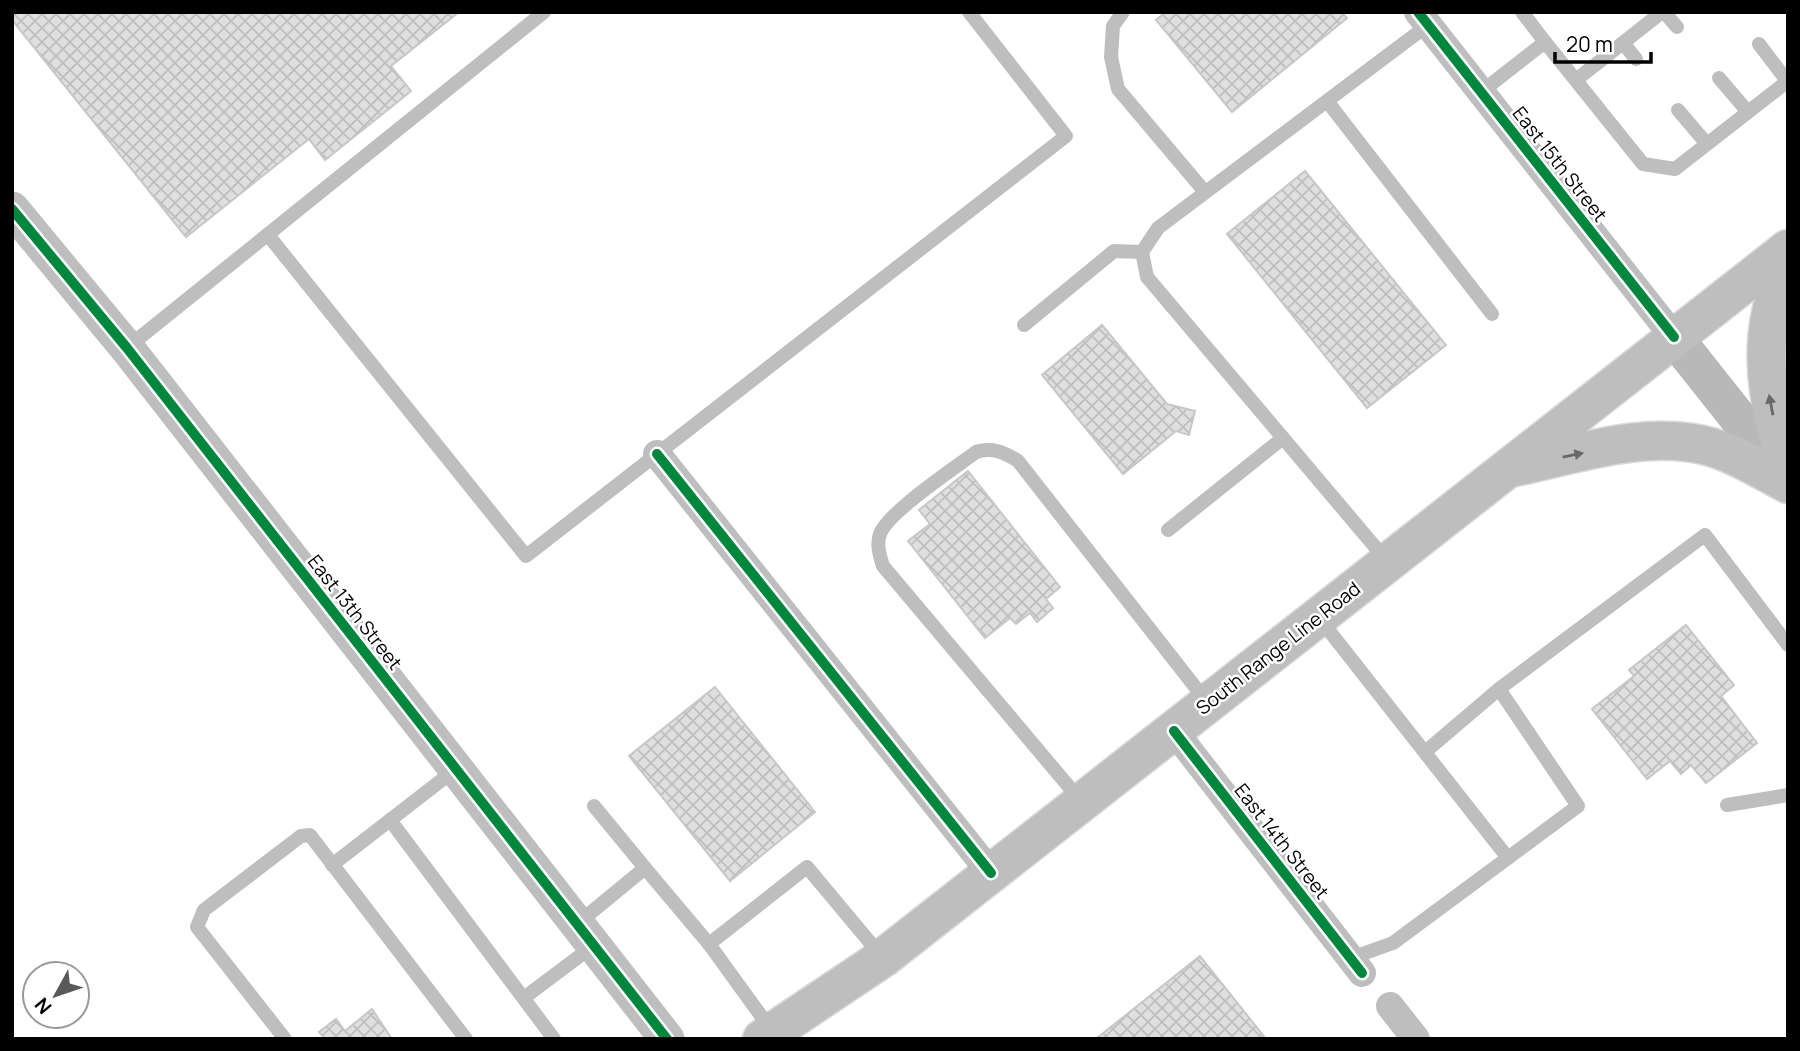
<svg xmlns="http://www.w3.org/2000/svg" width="1800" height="1051" viewBox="0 0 1800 1051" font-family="Manrope,sans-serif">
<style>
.building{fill:url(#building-cross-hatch);stroke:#c7c7c7;stroke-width:2}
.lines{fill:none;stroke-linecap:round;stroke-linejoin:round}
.primary-casing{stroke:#dbdbdb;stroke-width:41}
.service{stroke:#bebebe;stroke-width:14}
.minor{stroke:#bebebe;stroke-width:28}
.tertiary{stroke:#bebebe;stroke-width:35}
.secondary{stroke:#b8b8b8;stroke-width:38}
.primary{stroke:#bebebe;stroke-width:38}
.cycleway-casing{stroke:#fff;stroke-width:15}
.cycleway{stroke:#00873e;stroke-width:10}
.oneway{fill:#686868}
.labels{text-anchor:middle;stroke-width:5;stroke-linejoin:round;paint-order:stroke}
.street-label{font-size:19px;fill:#000;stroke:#fff}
</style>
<defs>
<pattern id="building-cross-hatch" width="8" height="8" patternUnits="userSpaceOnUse" patternTransform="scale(1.75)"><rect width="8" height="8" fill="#dfdfdf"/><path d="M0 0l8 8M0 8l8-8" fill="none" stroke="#bebebe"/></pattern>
</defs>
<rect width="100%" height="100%" fill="#fff"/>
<g class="building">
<polygon points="12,12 459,12 391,66 411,91 325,160 309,139 186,237 12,20"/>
<polygon points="1166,12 1342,12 1347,18 1232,112 1156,20"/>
<polygon points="1305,171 1446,345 1367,408 1227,234"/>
<polygon points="1102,325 1167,404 1195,411 1189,435 1176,431 1123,474 1042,375"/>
<polygon points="968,471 1060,587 1046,599 1053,608 1037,622 1030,613 1016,624 1010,618 985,638 908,541 930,524 919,510"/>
<polygon points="1686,625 1734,685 1721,696 1757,743 1706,783 1691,765 1681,774 1670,761 1647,779 1592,709 1634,676 1629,670"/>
<polygon points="715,687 815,812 730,881 629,756"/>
<polygon points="1200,956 1266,1039 1097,1039 1097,1038"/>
<polygon points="372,1009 392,1039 325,1039 319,1032 336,1019 345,1031"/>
</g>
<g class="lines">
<defs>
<g id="primary">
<path d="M1788 267C1782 282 1774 297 1771 313 1759 368 1773 418 1788 471"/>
<path d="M1515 467C1577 454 1648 429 1711 447 1738 455 1763 471 1788 484"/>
<polyline points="762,1039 883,958 1788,249"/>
</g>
</defs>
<use href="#primary" class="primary-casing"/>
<g class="service">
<polyline points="1123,12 1113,26 1111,57 1118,89 1205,192"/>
<polyline points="1522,12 1545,42"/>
<polyline points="1664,12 1677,27"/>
<polyline points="1623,43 1636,59"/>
<polyline points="1759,44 1787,81"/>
<polyline points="1719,78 1748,112"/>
<polyline points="1576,80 1662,12"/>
<polyline points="1481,92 1545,42 1643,164 1675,169 1788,81"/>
<polyline points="1327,101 1492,314"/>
<polyline points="1678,110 1707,144"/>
<polyline points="268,235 526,556 1066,136 969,12"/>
<polyline points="1024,325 1114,251 1142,252"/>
<polyline points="128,347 544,12"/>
<polyline points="1168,530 1283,438"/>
<polyline points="1387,561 1147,277 1142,252 1158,228 1428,25"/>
<polyline points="1319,618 1508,858"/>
<polyline points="1425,752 1499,689 1705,535 1788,645"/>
<path d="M1081 801 883 566C880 556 876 545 880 534 888 512 955 468 976 452 992 447 1004 452 1018 461L1207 702"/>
<polyline points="1727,805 1788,795"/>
<polyline points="594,806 645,868"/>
<polyline points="390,820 554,1039"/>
<polyline points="332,865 456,769"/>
<polyline points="577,924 645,868 709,944 772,1031"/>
<polyline points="709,944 807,867 883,958"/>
<polyline points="1351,958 1393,943 1578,806 1499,689"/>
<polyline points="525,997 593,946"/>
<polyline points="285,1039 197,927 204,910 301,836 310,835 466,1039"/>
</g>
<g class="minor">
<polyline points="1418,12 1674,337"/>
<polyline points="657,454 991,873"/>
<polyline points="1174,731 1362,973"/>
<polyline points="1390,1006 1416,1039"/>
</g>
<polyline class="tertiary" points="12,209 127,348 667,1039"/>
<polyline class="secondary" points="1674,337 1788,481"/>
<use href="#primary" class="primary"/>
<defs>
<g id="cycleway">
<polyline points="1418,12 1674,337"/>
<polyline points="12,209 127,348 667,1039"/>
<polyline points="657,454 991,873"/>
<polyline points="1174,731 1362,973"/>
</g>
</defs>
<use href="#cycleway" class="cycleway-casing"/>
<use href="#cycleway" class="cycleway"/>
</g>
<defs><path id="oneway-solid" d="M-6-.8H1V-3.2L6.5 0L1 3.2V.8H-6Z" transform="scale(1.75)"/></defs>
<g class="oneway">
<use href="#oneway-solid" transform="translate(1771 405) rotate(-101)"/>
<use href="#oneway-solid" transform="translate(1573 455) rotate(-12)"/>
</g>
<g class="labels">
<g class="street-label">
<text transform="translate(1560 164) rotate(52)" y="7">East 15th Street</text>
<text transform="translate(355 612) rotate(52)" y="7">East 13th Street</text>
<text transform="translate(1278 648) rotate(-38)" y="7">South Range Line Road</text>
<text transform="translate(1282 841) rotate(52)" y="7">East 14th Street</text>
</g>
</g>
<rect width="1800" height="1051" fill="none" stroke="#000000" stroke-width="28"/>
<g transform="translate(56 995) rotate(230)"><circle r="33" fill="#ffffff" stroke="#999999" stroke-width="2"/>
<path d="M0-5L12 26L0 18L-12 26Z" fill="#595959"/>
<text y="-10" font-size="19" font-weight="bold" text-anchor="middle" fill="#000000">N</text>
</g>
<path d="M1555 52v10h96v-10" fill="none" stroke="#000000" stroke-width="3.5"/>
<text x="1566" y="52" font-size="21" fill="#000000" stroke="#ffffff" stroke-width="5" paint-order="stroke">20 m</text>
</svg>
